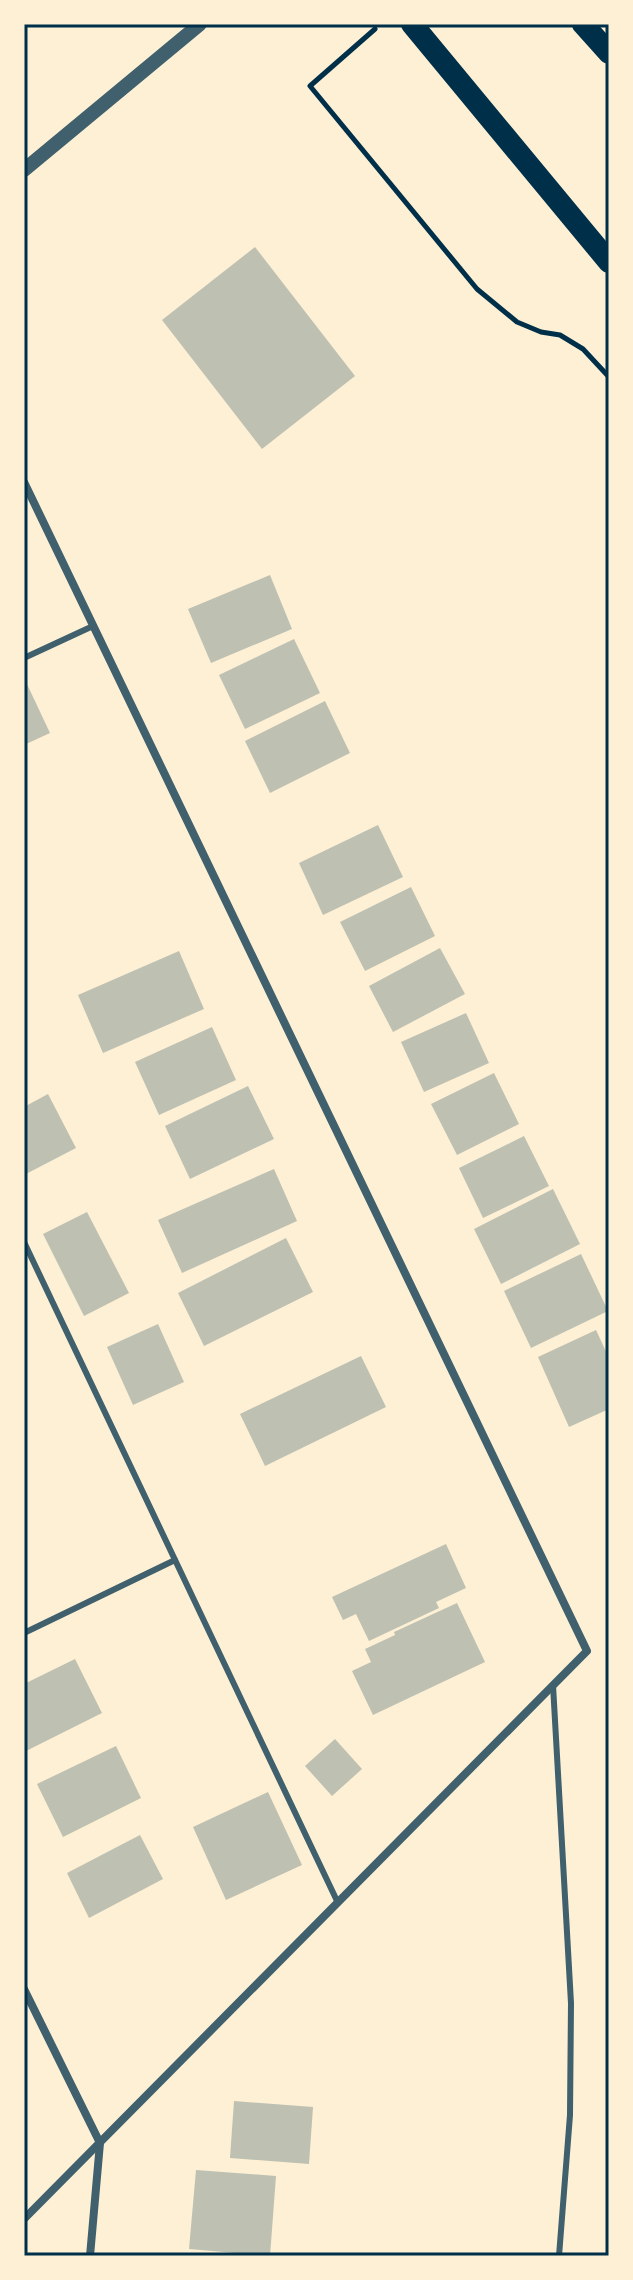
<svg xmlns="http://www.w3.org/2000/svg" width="633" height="2280" viewBox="0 0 633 2280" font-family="'Zilla Slab',serif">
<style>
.building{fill:#bec0b2}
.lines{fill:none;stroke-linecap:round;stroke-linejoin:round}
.path{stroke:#003049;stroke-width:5}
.service{stroke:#3f606c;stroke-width:6}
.minor{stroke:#3f606c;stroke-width:8}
.tertiary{stroke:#3f606c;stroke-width:14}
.trunk{stroke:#003049;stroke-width:22}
.neatline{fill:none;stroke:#003049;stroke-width:3}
</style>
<rect width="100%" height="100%" fill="#fdf0d5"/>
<g class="building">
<polygon points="255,247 355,376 262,449 162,320"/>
<polygon points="270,575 292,629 211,663 188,609"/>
<polygon points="294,639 320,693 245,729 219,675"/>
<polygon points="26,682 50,733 24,745 24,683"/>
<polygon points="325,701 350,753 270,793 245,741"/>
<polygon points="378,825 403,877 323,915 299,863"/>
<polygon points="411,887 435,936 365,971 340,922"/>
<polygon points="440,948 465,994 393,1032 369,986"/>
<polygon points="179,951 204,1009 103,1053 78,995"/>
<polygon points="466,1013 489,1063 424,1092 401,1042"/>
<polygon points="212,1027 236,1080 159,1115 135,1062"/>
<polygon points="494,1073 519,1124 457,1155 431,1104"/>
<polygon points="248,1086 274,1139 190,1179 165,1126"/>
<polygon points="48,1094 76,1148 24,1175 24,1107"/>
<polygon points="524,1136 549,1186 483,1218 459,1168"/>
<polygon points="274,1169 297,1221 182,1273 158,1220"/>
<polygon points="553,1189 580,1244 501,1284 474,1229"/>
<polygon points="87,1212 129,1293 84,1316 43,1234"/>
<polygon points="286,1238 313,1292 204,1346 178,1293"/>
<polygon points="581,1254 608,1311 531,1348 504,1291"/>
<polygon points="158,1324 184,1382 133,1405 107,1347"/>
<polygon points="596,1330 609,1358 609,1409 569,1427 538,1357"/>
<polygon points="361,1356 386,1407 265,1466 240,1414"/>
<polygon points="446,1544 466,1588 436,1602 439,1608 369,1641 356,1614 343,1620 332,1597"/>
<polygon points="457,1603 485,1662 373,1715 352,1671 371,1662 365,1649 395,1635 394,1632"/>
<polygon points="75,1659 102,1713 24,1752 24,1684"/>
<polygon points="335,1739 362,1769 332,1796 305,1766"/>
<polygon points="116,1746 141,1798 63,1837 37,1784"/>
<polygon points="268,1792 302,1865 226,1900 193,1827"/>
<polygon points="140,1835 163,1879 89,1918 67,1873"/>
<polygon points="234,2101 313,2107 309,2164 230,2158"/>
<polygon points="196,2170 276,2176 270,2256 189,2249"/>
</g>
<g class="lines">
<polyline class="path" points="375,29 310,86 477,289 517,322 541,332 560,335 583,349 609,377"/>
<g class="service">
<polyline points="24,658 93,626"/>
<polyline points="24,1242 338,1903"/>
<polyline points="24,1633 175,1560"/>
<polyline points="553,1685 571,2003 570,2115 559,2256"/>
</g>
<g class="minor">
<polyline points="24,482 587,1651 24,2219"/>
<polyline points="24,1989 100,2143 90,2256"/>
</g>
<polyline class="tertiary" points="24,170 200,24"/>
<g class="trunk">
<polyline points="412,24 609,262"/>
<polyline points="583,24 609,53"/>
</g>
</g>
<rect width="633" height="2280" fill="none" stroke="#fdf0d5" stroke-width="52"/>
<rect x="26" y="26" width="581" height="2228" class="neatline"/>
</svg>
